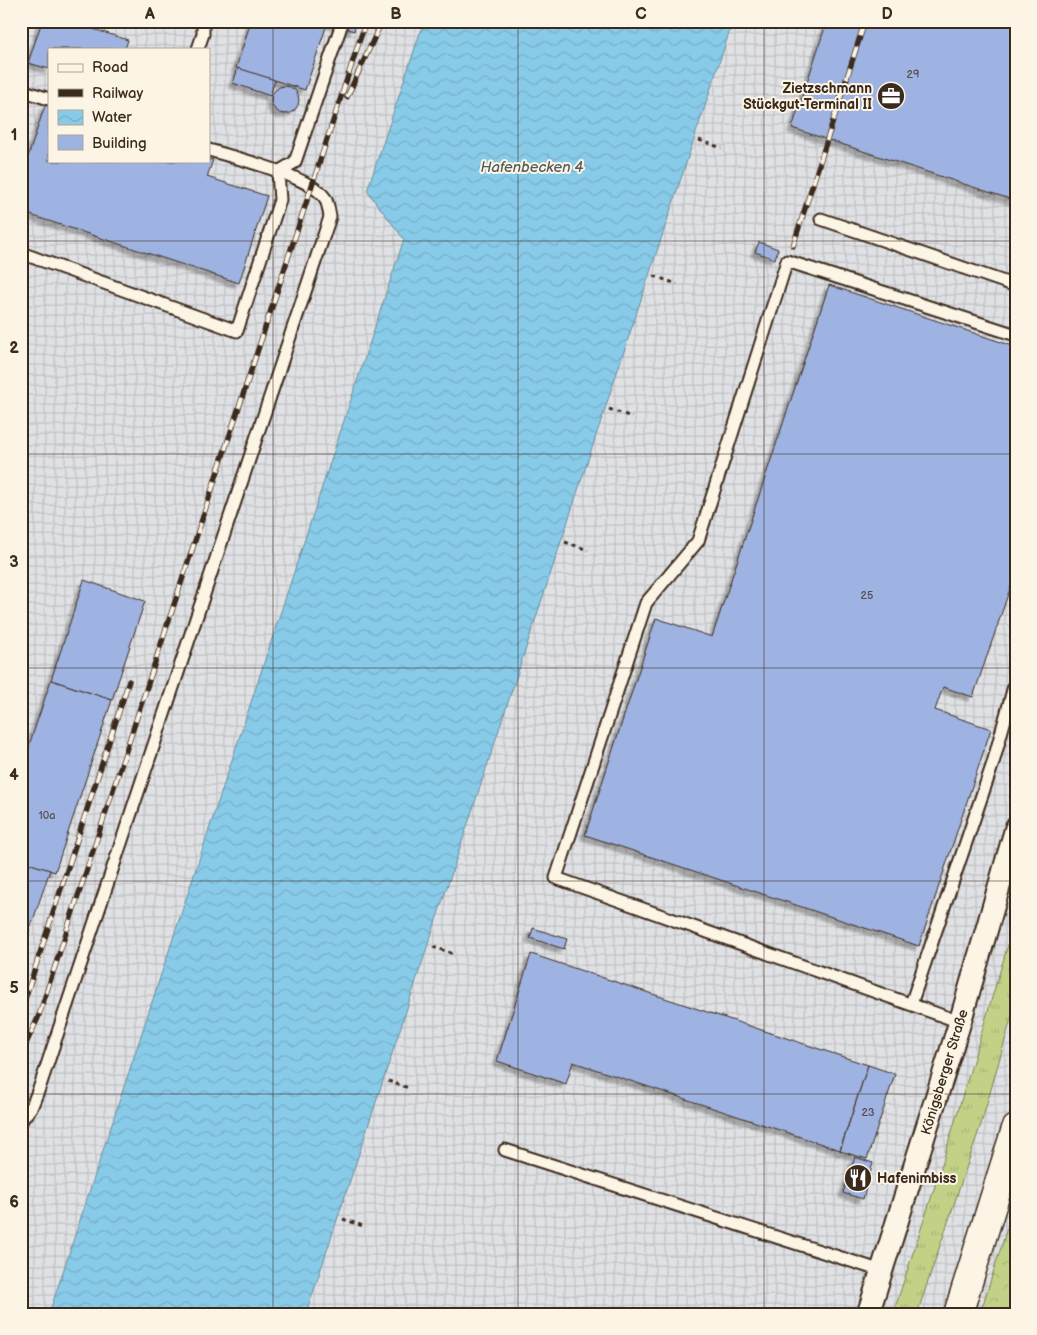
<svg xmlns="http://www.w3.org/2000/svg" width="1037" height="1335" viewBox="0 0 1037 1335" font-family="'Balsamiq Sans',sans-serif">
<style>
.industrial{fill:url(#industrial-grid);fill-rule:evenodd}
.grass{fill:url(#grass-tufts);stroke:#7e7e52}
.forest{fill:url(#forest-crowns);stroke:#7e7e52}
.water{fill:url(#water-waves);stroke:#698b98}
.building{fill:#9eb3e1;stroke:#3b2a1e;filter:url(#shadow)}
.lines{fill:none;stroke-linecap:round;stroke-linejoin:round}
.lane-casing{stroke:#3b2a1e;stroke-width:15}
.street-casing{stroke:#3b2a1e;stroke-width:25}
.primary-casing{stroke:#3b2a1e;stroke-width:31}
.path{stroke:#3b2a1e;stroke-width:3;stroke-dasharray:4 4;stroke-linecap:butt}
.lane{stroke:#fcf5e5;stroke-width:11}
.street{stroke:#fcf5e5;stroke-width:21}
.primary{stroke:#fcf5e5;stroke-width:28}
.rail-casing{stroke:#3b2a1e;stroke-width:5.5}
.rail{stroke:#fcf5e5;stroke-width:4;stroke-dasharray:11;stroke-linecap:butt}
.grid{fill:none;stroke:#3b2a1e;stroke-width:1;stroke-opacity:0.55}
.labels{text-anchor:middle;stroke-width:4;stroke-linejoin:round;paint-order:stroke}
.number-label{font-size:11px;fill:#544c4f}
.poi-label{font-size:14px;font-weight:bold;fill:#3b2a1e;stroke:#fcf5e5;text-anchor:end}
.street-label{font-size:14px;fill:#3b2a1e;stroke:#fcf5e5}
.water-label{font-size:15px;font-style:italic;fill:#525a5b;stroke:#fcf5e5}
.neatline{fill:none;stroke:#3b2a1e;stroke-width:2}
.grid-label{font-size:16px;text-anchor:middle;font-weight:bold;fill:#3b2a1e}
</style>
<defs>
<pattern id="industrial-grid" width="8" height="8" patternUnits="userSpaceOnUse" patternTransform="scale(1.25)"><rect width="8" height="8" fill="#e0e1e4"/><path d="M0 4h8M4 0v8" fill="none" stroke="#c1c1c3"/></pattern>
<pattern id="grass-tufts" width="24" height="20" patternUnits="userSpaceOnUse" patternTransform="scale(1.25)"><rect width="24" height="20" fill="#c1d287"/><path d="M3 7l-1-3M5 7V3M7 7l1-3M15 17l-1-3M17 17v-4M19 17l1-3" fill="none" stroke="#a7b474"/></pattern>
<pattern id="forest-crowns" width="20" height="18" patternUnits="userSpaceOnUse" patternTransform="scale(1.25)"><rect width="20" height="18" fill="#c1d287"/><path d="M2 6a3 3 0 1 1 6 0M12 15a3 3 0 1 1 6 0" fill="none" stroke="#a7b474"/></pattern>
<pattern id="water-waves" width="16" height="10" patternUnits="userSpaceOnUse" patternTransform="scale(1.25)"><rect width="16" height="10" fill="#88cbe9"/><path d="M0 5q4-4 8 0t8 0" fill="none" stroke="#76aec7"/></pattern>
<filter id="shadow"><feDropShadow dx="-4.5" dy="4.5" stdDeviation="1" flood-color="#0004"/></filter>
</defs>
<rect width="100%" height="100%" fill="#fcf5e5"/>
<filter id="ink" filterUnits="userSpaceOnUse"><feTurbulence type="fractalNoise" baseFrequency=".02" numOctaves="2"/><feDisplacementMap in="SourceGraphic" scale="10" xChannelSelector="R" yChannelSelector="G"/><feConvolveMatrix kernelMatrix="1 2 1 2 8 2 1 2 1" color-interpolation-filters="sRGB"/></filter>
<g filter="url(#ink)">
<g class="industrial">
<path d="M21 21H424L367 191 404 239 49 1314H21ZM49 49H209V161H49Z"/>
<polygon points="733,21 1016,21 1016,1314 306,1314"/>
</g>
<polygon class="grass" points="1016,918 1016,1001 982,1121 917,1314 893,1314 939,1174"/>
<polygon class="forest" points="1016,1200 1016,1313 980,1314"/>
<polygon class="water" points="424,21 733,21 306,1314 49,1314 404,239 367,191"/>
<g class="building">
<polygon points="42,21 89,21 87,27 128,40 125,49 49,49 49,69 28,63"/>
<polygon points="251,21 328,21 305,90 236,68"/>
<polygon points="328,21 357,21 354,31 328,23"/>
<polygon points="827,21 1016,21 1016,201 792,128"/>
<polygon points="238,68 275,80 270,96 233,83"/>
<circle cx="285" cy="100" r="14"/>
<polygon points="45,105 49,106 49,161 209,161 209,159 213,160 207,177 267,196 239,283 21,212 21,178"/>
<polygon points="759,242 778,249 775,259 755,252"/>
<polygon points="829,285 1016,347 1016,571 973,697 943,687 935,710 991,729 919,946 585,835 656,618 712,637"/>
<polygon points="84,580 145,601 112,700 51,680"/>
<polygon points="51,680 112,700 55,872 21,861 21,769"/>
<polygon points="21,861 50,870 21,956"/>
<polygon points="533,928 567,939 564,949 530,938"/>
<polygon points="531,954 868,1065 840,1150 573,1062 566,1084 497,1061"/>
<polygon points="868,1065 895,1074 867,1159 840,1151"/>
<polygon points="855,1157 873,1163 863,1199 843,1193"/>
</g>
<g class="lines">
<defs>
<g id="lane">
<polyline points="198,49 203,34 203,21"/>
<polyline points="21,90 49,99"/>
<polyline points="821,219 1016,286"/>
<polyline points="21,253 237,331 280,200 278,172 295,162 341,26"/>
<polyline points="911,1004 993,763 1016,679"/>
<polyline points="960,1022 556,878 646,603 698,541 787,261 1016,335"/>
<path d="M21 1121 32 1106 40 1086 330 217C329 211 328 203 325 198 310 176 236 158 209 150"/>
<polyline points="505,1150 882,1271"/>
</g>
<polyline id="street" points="868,1314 960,1022 1016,828"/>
<polyline id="primary" points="958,1314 1016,1129"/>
</defs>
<use href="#lane" class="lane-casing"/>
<use href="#street" class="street-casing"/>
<use href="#primary" class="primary-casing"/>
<g class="path">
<polyline points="699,140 722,148"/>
<polyline points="654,276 677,284"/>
<polyline points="609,409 632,417"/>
<polyline points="565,542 588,550"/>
<polyline points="433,947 454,954"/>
<polyline points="388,1081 409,1088"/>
<polyline points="343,1219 363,1226"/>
</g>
<use href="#lane" class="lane"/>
<use href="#street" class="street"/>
<use href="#primary" class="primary"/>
<defs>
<g id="rail">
<polyline points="347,97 382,21"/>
<polyline points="793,246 865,21"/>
<polyline points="21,1011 129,681"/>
<polyline points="21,1054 38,1018 366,21"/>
</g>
</defs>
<use href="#rail" class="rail-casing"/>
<use href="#rail" class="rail"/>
</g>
</g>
<path class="grid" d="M273 21V1314M518 21V1314M764 21V1314M21 241H1016M21 454H1016M21 668H1016M21 881H1016M21 1094H1016"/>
<defs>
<symbol id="office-disc" viewBox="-11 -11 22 22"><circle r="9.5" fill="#3b2a1e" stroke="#fcf5e5"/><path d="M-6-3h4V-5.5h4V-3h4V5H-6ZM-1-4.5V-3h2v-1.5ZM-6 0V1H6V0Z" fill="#fff"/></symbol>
<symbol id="restaurant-disc" viewBox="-11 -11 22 22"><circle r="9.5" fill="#3b2a1e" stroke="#fcf5e5"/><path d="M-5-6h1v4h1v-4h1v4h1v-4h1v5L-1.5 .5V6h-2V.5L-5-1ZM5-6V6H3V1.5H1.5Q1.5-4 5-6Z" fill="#fff"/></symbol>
</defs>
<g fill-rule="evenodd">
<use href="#office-disc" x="875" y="80" width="32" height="32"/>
<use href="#restaurant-disc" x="842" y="1162" width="32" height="32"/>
</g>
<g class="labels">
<g class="number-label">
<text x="913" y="78">29</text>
<text x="867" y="599">25</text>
<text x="47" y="819">10a</text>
<text x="868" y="1116">23</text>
</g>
<g class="poi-label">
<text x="872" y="93">Zietzschmann<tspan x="872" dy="16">Stückgut-Terminal II</tspan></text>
<text x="877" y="1183" text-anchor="start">Hafenimbiss</text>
</g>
<g class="street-label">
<text transform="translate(944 1072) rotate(-73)" y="5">Königsberger Straße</text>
</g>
<g class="water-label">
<text x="532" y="172">Hafenbecken 4</text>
</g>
</g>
<rect width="1037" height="1335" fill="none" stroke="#fcf5e5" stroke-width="55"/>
<rect x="48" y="48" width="162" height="115" fill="#fcf5e5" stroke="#afa495"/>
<rect x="58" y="64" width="25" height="8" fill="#fcf5e5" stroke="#afa495"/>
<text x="92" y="72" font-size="15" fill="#3b2a1e">Road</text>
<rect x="58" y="89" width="25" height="8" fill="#3b2a1e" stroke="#afa495"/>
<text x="92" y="98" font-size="15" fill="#3b2a1e">Railway</text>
<rect x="58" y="110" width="25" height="15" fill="url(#water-waves)" stroke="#afa495"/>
<text x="92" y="122" font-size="15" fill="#3b2a1e">Water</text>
<rect x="58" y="135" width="25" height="15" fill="#9eb3e1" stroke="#afa495"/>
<text x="92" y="148" font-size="15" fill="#3b2a1e">Building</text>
<rect x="28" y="28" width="982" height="1280" class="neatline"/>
<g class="grid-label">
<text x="150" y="19">A</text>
<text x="396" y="19">B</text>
<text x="641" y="19">C</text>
<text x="887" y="19">D</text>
<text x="14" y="140">1</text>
<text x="14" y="353">2</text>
<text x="14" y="567">3</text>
<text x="14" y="780">4</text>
<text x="14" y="993">5</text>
<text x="14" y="1207">6</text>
</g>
</svg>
